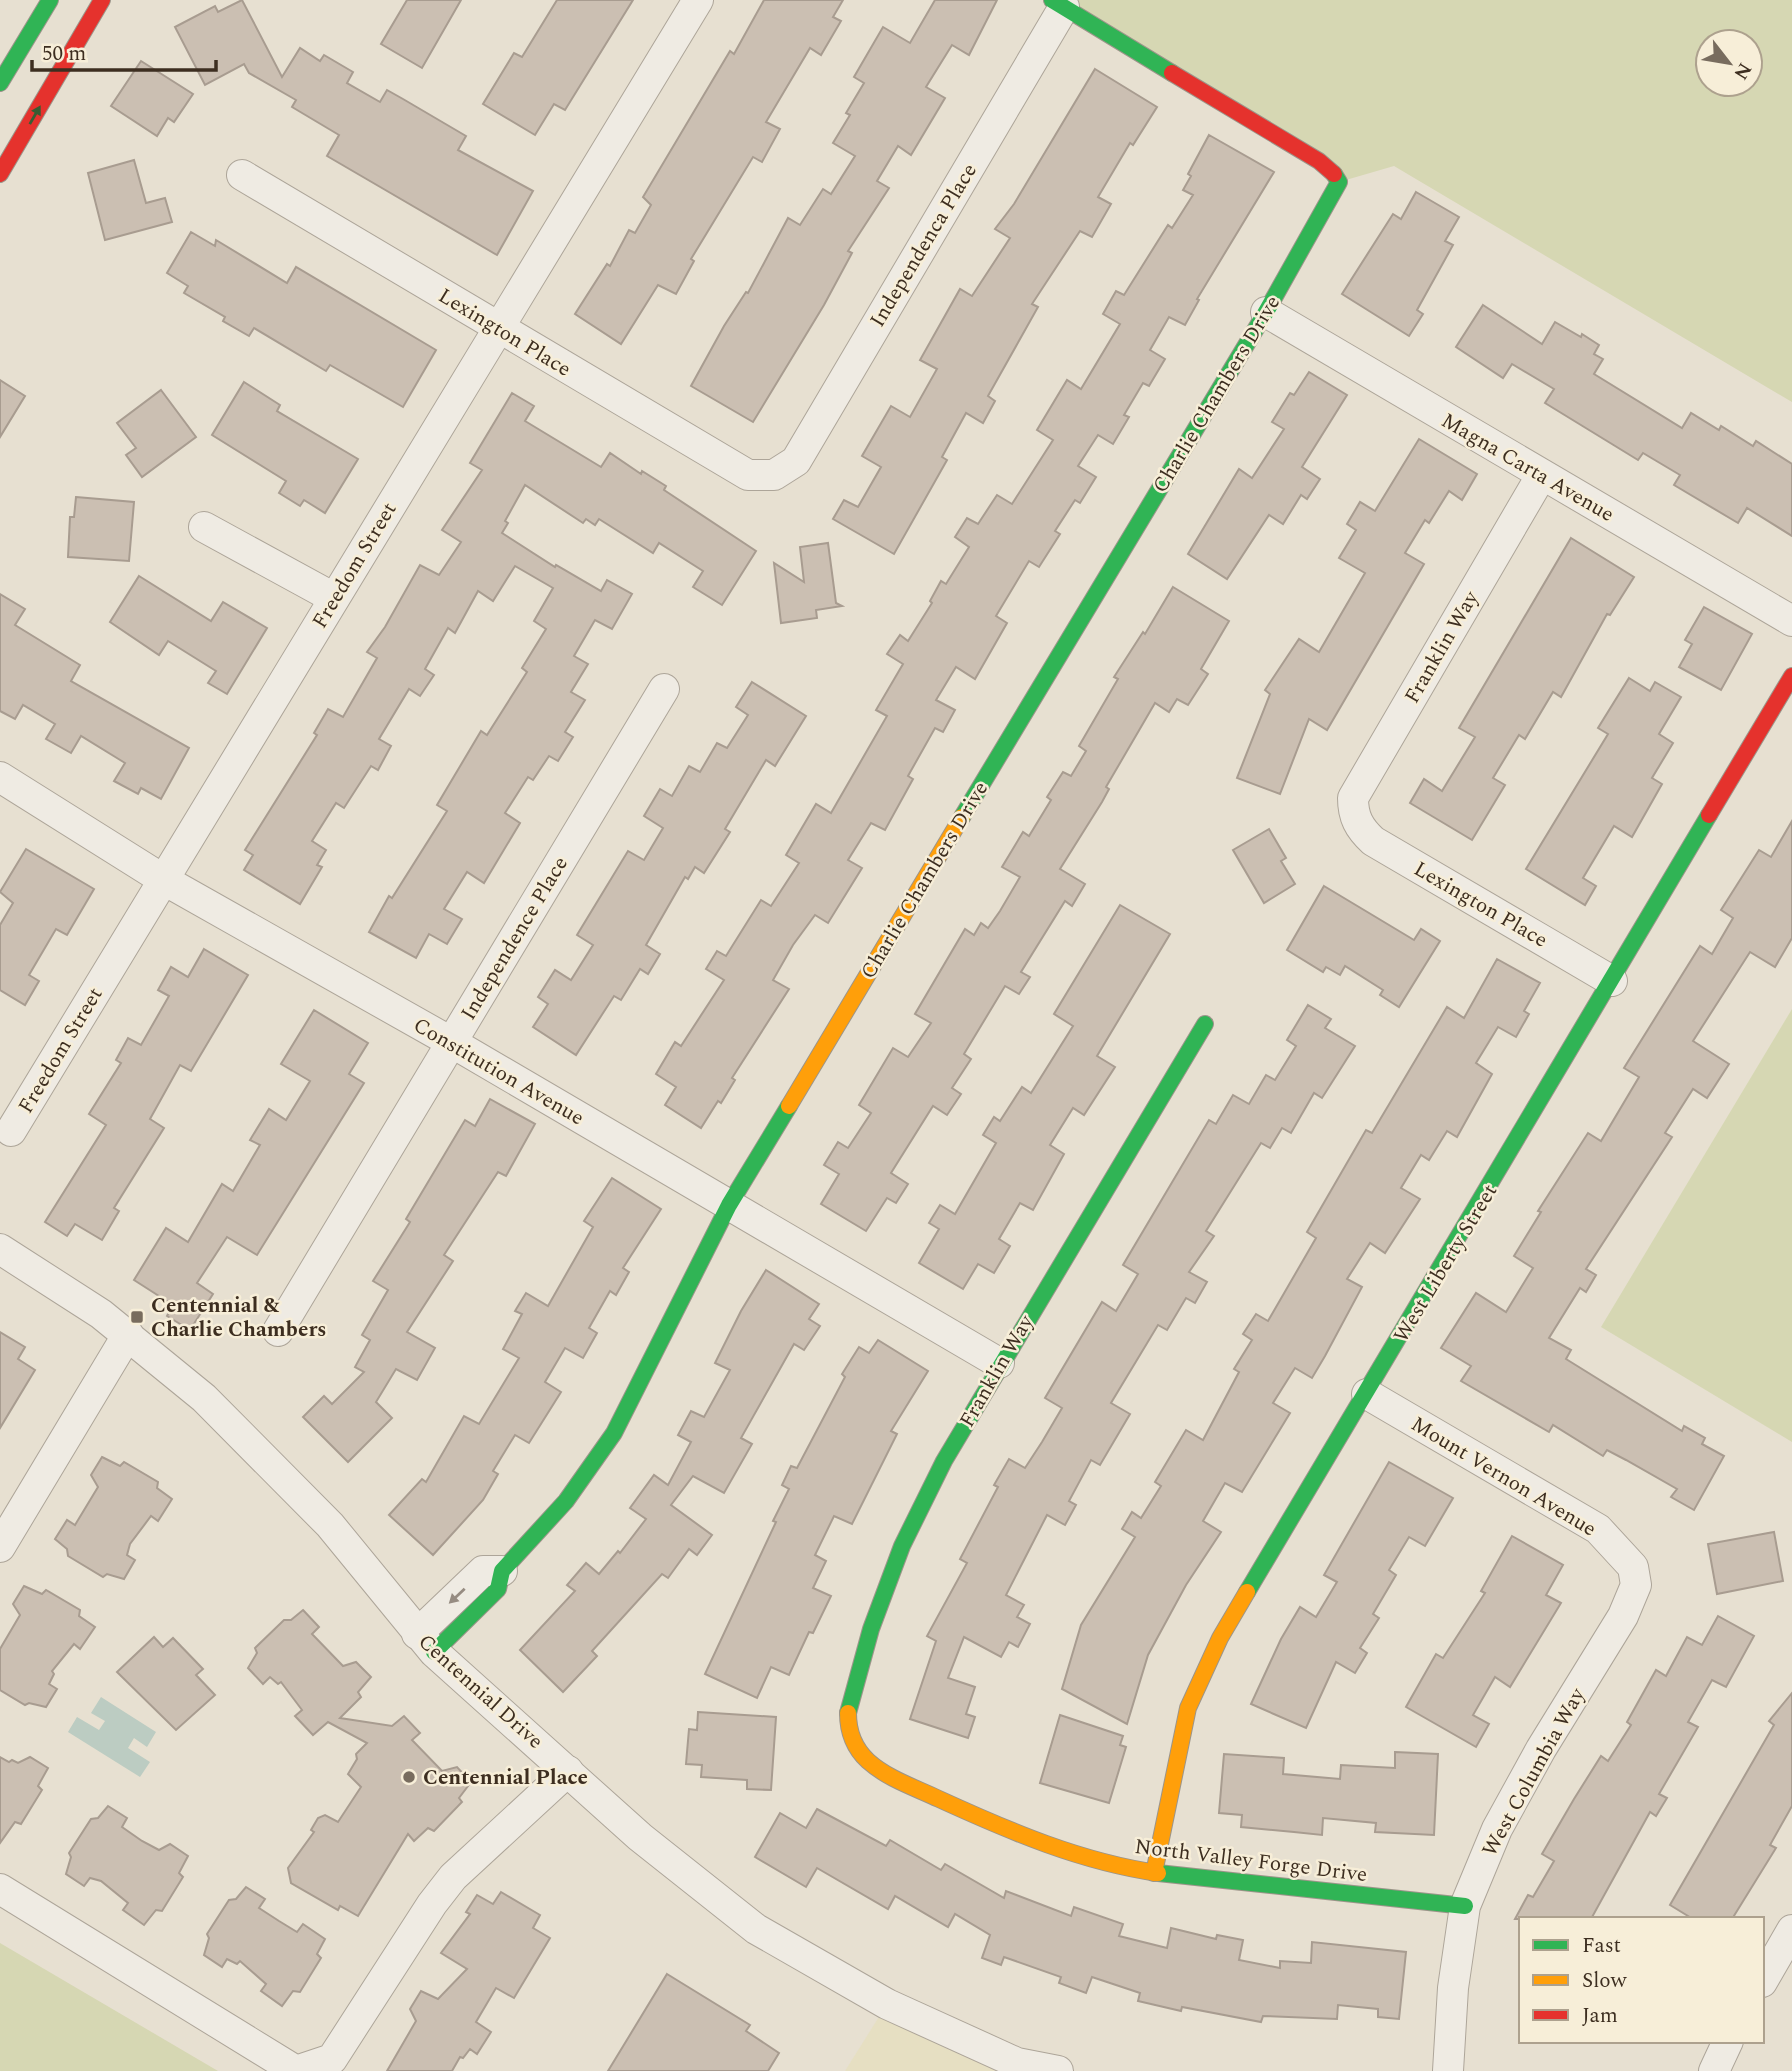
<svg xmlns="http://www.w3.org/2000/svg" width="1792" height="2071" viewBox="0 0 1792 2071" font-family="Spectral,serif">
<style>
.farmland{fill:#e6dfc2}
.green{fill:#d6d7b3;fill-rule:evenodd}
.water{fill:#bcccc2}
.building{fill:#cbbfb2;stroke:#a89c90;stroke-width:2}
.lines{fill:none;stroke-linecap:round;stroke-linejoin:round}
.street-casing{stroke:#ada599;stroke-width:32}
.fast-casing{stroke:#9c958a;stroke-width:18}
.slow-casing{stroke:#9c958a;stroke-width:18}
.jam-casing{stroke:#9c958a;stroke-width:18}
.street{stroke:#efebe3;stroke-width:30}
.fast{stroke:#30b455;stroke-width:16}
.slow{stroke:#ff9f0a;stroke-width:16}
.jam{stroke:#e5322d;stroke-width:16}
.oneway{fill:#385d33}
.oneway2{fill:#968c82}
.poi-dot{fill:#786c5e;stroke:#f7eed8;stroke-width:2.5}
.labels{text-anchor:middle;stroke-width:5;stroke-linejoin:round;paint-order:stroke}
.street-label{font-size:21px;fill:#3d2e20;stroke:#f7eed8}
.poi-label{font-size:21px;font-weight:bold;fill:#3d2e20;stroke:#f7eed8;text-anchor:start}
</style>
<rect width="100%" height="100%" fill="#e7e0d1"/>
<polygon class="farmland" points="887,2004 1014,2071 845,2071"/>
<g class="green">
<path d="M1052 0H1792V402L1394 166 1339 182ZM1708 42H1750V84H1708Z"/>
<polygon points="1792,1009 1792,1442 1601,1327"/>
<polygon points="0,1943 218,2071 0,2071"/>
</g>
<polygon class="water" points="101,1697 156,1732 147,1747 134,1738 128,1748 150,1762 140,1777 68,1732 77,1717 99,1730 105,1721 91,1713"/>
<g class="building">
<polygon points="242,0 282,77 300,48 320,61 324,55 353,72 347,83 380,102 387,90 403,99 466,136 458,150 533,191 497,255 327,156 339,135 292,107 296,100 249,73 244,64 205,85 175,27 215,6 218,12"/>
<polygon points="407,0 461,0 422,68 381,44"/>
<polygon points="557,0 633,0 565,110 554,104 535,135 483,104 514,53 522,57"/>
<polygon points="764,0 843,0 833,17 841,21 821,55 810,48 766,122 780,129 762,162 753,157 691,259 694,261 676,294 658,285 621,344 575,314 607,264 610,266 629,230 635,233 651,205 643,197 730,51 734,54"/>
<polygon points="935,0 997,0 969,55 952,45 926,87 945,98 911,155 898,146 877,181 889,188 848,251 852,253 824,305 753,422 691,386 724,326 746,292 748,293 788,218 800,225 823,189 831,194 855,156 833,143 850,115 846,113 864,83 854,77 883,27 910,43"/>
<polygon points="141,61 193,94 174,122 168,118 157,136 111,106"/>
<polygon points="1095,69 1157,107 1133,145 1130,143 1098,197 1111,204 1092,237 1080,231 1032,304 1038,307 988,396 995,401 983,423 966,413 942,457 947,460 894,554 833,519 844,500 858,507 881,467 862,456 891,406 910,417 937,369 920,360 960,289 972,296 1010,238 995,229 1014,204"/>
<polygon points="1209,135 1274,172 1197,299 1199,300 1185,325 1169,317 1150,350 1165,359 1149,386 1143,383 1124,415 1129,417 1113,444 1098,435 1078,466 1096,477 1080,503 1075,500 1055,531 1060,534 1039,567 1029,561 996,616 1007,623 975,679 956,667 936,700 955,710 943,732 935,728 908,776 913,779 885,830 871,823 848,860 862,868 828,923 815,915 793,945 773,980 789,989 732,1078 735,1080 721,1103 718,1101 701,1128 665,1105 676,1087 656,1074 675,1042 681,1046 724,980 706,969 717,951 726,956 761,900 771,906 799,863 786,855 816,804 831,813 887,716 876,710 903,664 887,654 900,635 908,641 932,603 930,601 941,581 946,584 969,547 955,537 967,518 978,524 997,495 1012,504 1053,440 1037,430 1067,380 1081,389 1120,324 1103,314 1116,291 1124,295 1168,225 1172,228 1193,195 1183,190 1191,176 1188,174"/>
<polygon points="134,160 146,203 165,198 172,222 105,240 88,173"/>
<polygon points="1416,192 1459,217 1445,241 1453,245 1417,310 1423,314 1409,336 1342,294 1393,214 1401,219"/>
<polygon points="191,232 215,246 216,240 287,283 296,267 436,350 403,407 330,365 326,371 254,328 249,336 223,321 225,317 184,293 188,286 167,273"/>
<polygon points="1483,305 1542,344 1555,322 1581,337 1582,334 1599,345 1594,354 1603,359 1594,374 1682,428 1691,413 1719,430 1721,426 1753,446 1756,441 1792,464 1792,536 1747,508 1738,523 1674,485 1680,475 1643,453 1638,460 1545,403 1554,389 1512,364 1503,378 1456,347"/>
<polygon points="1309,372 1347,395 1302,467 1320,479 1307,499 1301,495 1283,524 1269,515 1227,579 1188,554 1239,469 1252,478 1284,429 1272,422 1290,393 1294,395"/>
<polygon points="0,380 25,396 0,437"/>
<polygon points="244,382 280,405 277,411 358,459 325,513 304,500 300,506 279,493 286,481 212,435"/>
<polygon points="161,390 196,437 142,477 126,455 136,448 117,423"/>
<polygon points="512,393 534,406 525,421 601,467 610,453 641,474 642,471 666,486 664,490 756,551 722,605 693,587 703,571 659,543 653,553 599,519 595,525 586,519 583,523 525,485 505,521 508,523 502,533 555,567 556,565 601,591 607,580 632,594 612,629 595,620 574,656 588,664 571,692 585,700 565,732 573,737 558,761 549,756 533,780 528,777 505,813 520,823 484,883 467,872 444,909 462,919 447,944 429,934 416,958 369,932 389,896 392,898 447,811 437,805 481,731 487,735 527,672 522,668 546,629 534,621 553,588 515,566 493,601 478,591 455,633 448,628 425,669 434,675 420,696 409,689 379,739 391,746 378,770 371,766 344,808 336,803 312,841 326,850 317,865 322,867 300,904 244,870 253,855 245,850 317,735 314,733 328,709 343,717 377,658 367,652 385,627 420,565 439,575 461,542 442,530 482,470 470,463"/>
<polygon points="1419,439 1477,474 1462,500 1449,491 1429,523 1425,520 1405,553 1424,564 1327,730 1309,719 1280,794 1237,778 1270,694 1265,690 1299,639 1319,652 1365,573 1339,558 1356,530 1347,524 1360,502 1375,511"/>
<polygon points="76,497 134,502 129,561 68,557 70,517 74,517"/>
<polygon points="1571,538 1634,577 1610,615 1607,614 1561,697 1553,692 1525,739 1519,735 1493,778 1505,785 1472,840 1410,803 1424,779 1442,791 1475,737 1459,728"/>
<polygon points="828,543 836,603 842,606 816,610 817,618 781,623 774,563 804,582 800,547"/>
<polygon points="139,576 211,621 223,602 267,628 227,694 208,683 216,671 168,641 159,655 110,622"/>
<polygon points="1173,587 1229,621 1201,669 1208,674 1188,705 1177,699 1169,712 1155,703 1106,787 1109,789 1102,802 1060,869 1085,884 1072,906 1065,901 1021,972 1030,977 1019,994 1005,986 964,1054 971,1059 952,1088 961,1094 947,1115 933,1106 891,1173 908,1184 896,1203 887,1198 866,1231 821,1204 839,1174 824,1165 838,1142 848,1148 871,1113 859,1105 893,1048 908,1057 931,1023 915,1014 965,929 974,935 981,923 988,928 1000,911 1020,877 1002,867 1023,832 1029,836 1051,800 1047,797 1063,772 1071,776 1086,751 1079,746 1118,679 1114,677 1143,632 1145,634"/>
<polygon points="0,594 25,609 15,625 80,665 71,681 189,748 161,799 141,788 138,794 114,781 125,763 81,736 71,753 46,739 55,724 23,705 15,719 0,711"/>
<polygon points="1704,607 1752,634 1721,690 1679,667 1692,644 1685,640"/>
<polygon points="1629,678 1650,691 1655,682 1681,697 1659,734 1673,743 1652,778 1662,784 1632,837 1614,826 1583,878 1596,886 1585,905 1526,869 1608,734 1598,728"/>
<polygon points="752,682 806,716 775,766 766,760 725,829 730,832 704,873 695,867 688,879 685,877 646,945 660,954 648,974 640,969 621,1000 614,996 576,1055 533,1027 548,1004 538,997 555,970 571,980 593,945 577,935 628,851 644,860 663,828 644,816 660,789 672,796 689,766 700,772 717,743 727,748 748,715 736,707"/>
<polygon points="1792,821 1792,938 1775,967 1750,952 1693,1041 1729,1064 1707,1098 1693,1089 1665,1133 1672,1137 1586,1269 1596,1275 1586,1292 1580,1288 1549,1338 1571,1350 1566,1359 1682,1431 1684,1426 1705,1438 1702,1444 1724,1456 1694,1510 1671,1497 1677,1489 1626,1460 1607,1450 1603,1456 1553,1425 1549,1432 1461,1381 1471,1366 1441,1348 1476,1293 1506,1312 1533,1268 1514,1256 1541,1212 1538,1211 1588,1133 1601,1141 1639,1077 1624,1068 1700,946 1712,954 1733,918 1721,910 1759,850 1771,857"/>
<polygon points="1269,829 1286,858 1281,861 1295,884 1264,903 1233,850"/>
<polygon points="26,849 94,889 67,935 56,929 29,975 39,981 25,1005 0,990 0,925 13,903 0,892"/>
<polygon points="1324,886 1414,940 1421,929 1440,941 1399,1007 1380,995 1383,990 1345,966 1340,975 1326,967 1323,972 1287,950"/>
<polygon points="1120,905 1170,934 1097,1056 1115,1067 1084,1115 1073,1108 1050,1145 1064,1154 1033,1210 1020,1203 999,1239 1010,1246 994,1273 978,1264 963,1289 919,1263 939,1229 929,1223 940,1205 955,1214 996,1143 983,1135 994,1117 1000,1121 1022,1087 1031,1093 1073,1026 1054,1014"/>
<polygon points="204,949 248,975 191,1071 180,1065 150,1119 164,1128 114,1208 119,1211 102,1240 75,1224 67,1236 45,1222 106,1125 89,1114 121,1063 116,1060 128,1038 141,1045 169,996 158,990 171,967 188,977"/>
<polygon points="1497,959 1540,983 1524,1011 1529,1014 1516,1037 1498,1027 1476,1063 1492,1074 1457,1137 1447,1131 1429,1160 1421,1155 1401,1188 1420,1199 1385,1253 1370,1243 1347,1279 1362,1287 1325,1356 1312,1378 1295,1368 1273,1403 1290,1413 1259,1464 1242,1492 1225,1483 1203,1521 1221,1532 1186,1585 1148,1655 1127,1724 1062,1689 1081,1625 1135,1537 1122,1529 1132,1512 1141,1518 1161,1486 1155,1482 1186,1430 1203,1440 1239,1372 1234,1369 1252,1340 1243,1334 1256,1314 1268,1321 1316,1238 1307,1232 1366,1130 1372,1133 1447,1007 1464,1018"/>
<polygon points="1308,1005 1331,1019 1325,1028 1355,1046 1322,1098 1314,1093 1291,1133 1282,1128 1270,1148 1261,1143 1206,1231 1214,1236 1189,1272 1207,1282 1195,1303 1186,1298 1167,1330 1158,1325 1111,1403 1130,1414 1100,1465 1091,1460 1069,1501 1076,1505 1065,1525 1047,1515 1006,1595 1024,1605 1017,1617 1030,1624 1018,1647 1009,1642 1001,1657 964,1637 948,1678 975,1687 966,1714 975,1717 968,1738 910,1719 936,1641 927,1636 967,1563 960,1559 998,1487 994,1485 1009,1459 1025,1468 1042,1442 1062,1408 1045,1398 1102,1302 1116,1311 1138,1274 1123,1265 1209,1120 1216,1124 1233,1095 1249,1104 1266,1075 1275,1080 1296,1046 1287,1040"/>
<polygon points="314,1010 368,1043 349,1074 364,1083 257,1255 227,1237 197,1283 213,1294 190,1330 167,1316 173,1305 134,1280 166,1228 188,1242 222,1184 233,1191 260,1145 250,1140 269,1109 286,1120 310,1081 281,1064"/>
<polygon points="490,1099 535,1124 506,1176 498,1172 444,1255 453,1261 407,1332 435,1348 417,1380 396,1369 376,1402 392,1418 348,1462 303,1417 324,1396 332,1404 364,1372 355,1367 370,1340 362,1335 388,1290 373,1281 410,1222 406,1219 465,1120 475,1126"/>
<polygon points="612,1178 661,1209 623,1268 629,1272 616,1295 610,1291 589,1328 597,1333 583,1358 565,1348 545,1382 561,1392 529,1443 515,1435 493,1471 498,1474 483,1500 433,1555 389,1515 422,1479 426,1482 464,1416 479,1424 519,1358 503,1349 522,1314 515,1311 526,1293 548,1306 593,1227 584,1221"/>
<polygon points="766,1270 819,1304 809,1319 820,1326 804,1350 794,1344 741,1438 752,1444 724,1493 693,1476 671,1505 712,1535 697,1555 689,1549 668,1578 662,1574 592,1651 597,1656 563,1692 520,1650 575,1591 567,1585 586,1563 599,1574 618,1551 620,1553 646,1519 630,1508 654,1475 668,1485 691,1442 678,1435 691,1411 704,1417 730,1370 715,1363 741,1311"/>
<polygon points="0,1332 25,1347 18,1359 35,1370 0,1428"/>
<polygon points="878,1340 928,1371 891,1431 897,1434 852,1524 834,1516 815,1555 826,1561 813,1588 831,1596 813,1633 809,1632 789,1675 771,1667 757,1698 705,1674 776,1522 773,1521 789,1489 782,1485 791,1466 797,1468 845,1377 842,1374 859,1347 869,1353"/>
<polygon points="102,1457 120,1466 124,1462 158,1482 157,1488 172,1499 158,1521 151,1516 130,1544 127,1555 135,1560 124,1579 107,1574 103,1577 68,1556 67,1549 55,1539 67,1520 75,1525 98,1487 91,1475"/>
<polygon points="1389,1462 1453,1498 1425,1546 1409,1537 1389,1570 1396,1575 1373,1614 1379,1618 1360,1648 1367,1653 1355,1673 1336,1662 1306,1728 1251,1704 1281,1639 1300,1607 1316,1617 1337,1582 1324,1575"/>
<polygon points="1774,1532 1783,1581 1717,1594 1708,1544"/>
<polygon points="1512,1536 1563,1565 1546,1595 1561,1603 1510,1687 1495,1677 1473,1715 1489,1724 1476,1747 1406,1707 1436,1654 1443,1658 1485,1593 1481,1591"/>
<polygon points="24,1586 42,1594 46,1590 80,1610 79,1616 95,1627 80,1649 74,1644 52,1671 54,1674 49,1684 57,1689 46,1707 29,1703 25,1705 0,1690 0,1649 20,1615 13,1604"/>
<polygon points="303,1610 319,1627 312,1634 343,1666 356,1662 371,1677 358,1692 361,1697 340,1718 392,1726 404,1716 420,1733 412,1740 442,1771 457,1767 471,1782 459,1798 462,1802 434,1831 428,1828 414,1841 408,1834 358,1916 340,1906 338,1910 291,1883 288,1868 314,1832 311,1830 318,1818 325,1815 338,1822 361,1787 348,1774 357,1759 356,1754 367,1743 328,1722 313,1735 295,1716 302,1710 281,1682 278,1684 270,1677 263,1684 248,1668 257,1653 255,1648 284,1620 291,1620"/>
<polygon points="1718,1616 1754,1636 1726,1687 1712,1680 1688,1722 1698,1727 1659,1794 1667,1798 1656,1816 1650,1812 1591,1919 1515,1919 1528,1895 1533,1897 1554,1861 1542,1854 1574,1799 1601,1756 1608,1761 1631,1725 1627,1722 1656,1670 1666,1676 1687,1637 1702,1645"/>
<polygon points="154,1637 163,1647 173,1638 203,1669 196,1675 215,1695 176,1730 117,1672"/>
<polygon points="1792,1693 1792,1806 1770,1845 1776,1848 1732,1919 1693,1919 1670,1905 1774,1725 1769,1721"/>
<polygon points="698,1712 776,1717 771,1790 747,1789 747,1780 701,1777 702,1765 686,1764 689,1729 697,1730"/>
<polygon points="1060,1715 1123,1736 1120,1745 1126,1747 1109,1803 1040,1783"/>
<polygon points="1395,1752 1438,1754 1434,1835 1375,1832 1376,1823 1323,1818 1322,1835 1294,1832 1241,1827 1242,1815 1219,1813 1224,1754 1284,1758 1283,1774 1340,1779 1341,1765 1395,1768"/>
<polygon points="0,1757 9,1762 12,1760 18,1763 30,1757 48,1768 38,1786 42,1790 21,1824 15,1822 0,1843"/>
<polygon points="108,1806 127,1818 122,1827 142,1841 159,1850 170,1844 188,1856 179,1873 183,1877 162,1911 156,1910 144,1925 123,1910 128,1903 101,1881 90,1878 84,1886 66,1874 71,1857 69,1853 91,1819 98,1818"/>
<polygon points="817,1809 886,1846 890,1840 941,1870 945,1864 1004,1898 1006,1891 1071,1916 1074,1907 1123,1924 1119,1936 1167,1948 1171,1928 1216,1939 1217,1935 1243,1940 1239,1960 1280,1968 1280,1961 1311,1963 1312,1942 1406,1952 1399,2019 1378,2017 1378,2009 1338,2005 1337,2019 1263,2016 1261,2022 1182,2007 1181,2011 1138,2001 1140,1993 1092,1977 1086,1993 1059,1983 1061,1977 1004,1957 1001,1965 982,1958 990,1935 955,1914 948,1927 895,1896 888,1909 817,1868 806,1887 755,1857 780,1813 806,1828"/>
<polygon points="246,1887 265,1899 259,1908 279,1921 297,1932 303,1924 325,1939 317,1954 321,1958 300,1992 293,1991 282,2006 261,1991 266,1984 240,1961 237,1964 227,1959 222,1967 204,1955 209,1938 207,1934 229,1900 236,1899"/>
<polygon points="501,1892 540,1915 533,1928 550,1938 514,1998 496,1988 476,2022 491,2032 477,2054 470,2049 463,2058 460,2057 452,2071 387,2071 416,2021 410,2009 421,1991 438,1999 467,1969 441,1953 470,1914 466,1912 477,1895 493,1904"/>
<polygon points="667,1974 750,2025 746,2031 779,2053 768,2071 608,2071"/>
</g>
<g class="lines">
<defs>
<g id="street">
<polyline points="242,175 748,475 774,475 796,461 1064,7"/>
<polyline points="1266,312 1792,621"/>
<path d="M1541 476 1353 798C1353 817 1359 828 1373 841L1612 981"/>
<polyline points="204,527 334,598"/>
<polyline points="0,777 164,880 451,1042 999,1363"/>
<polyline points="11,1131 698,0"/>
<polyline points="0,1249 101,1314 204,1398 330,1525 434,1652 640,1837 756,1929 887,2004 1017,2063 1058,2071"/>
<polyline points="278,1331 664,689"/>
<polyline points="1367,1394 1598,1529 1633,1567 1636,1585 1623,1616 1541,1749 1497,1829 1465,1906 1453,1988 1448,2071"/>
<polyline points="0,1547 128,1334"/>
<polyline points="417,1634 483,1571 502,1571"/>
<polyline points="0,1889 296,2071 332,2059 432,1904 453,1877 568,1771"/>
<polyline points="1762,1982 1792,1930"/>
<polyline points="1714,2071 1728,2041"/>
</g>
<g id="fast">
<polyline points="1052,0 1172,73"/>
<polyline points="0,83 50,0"/>
<polyline points="962,817 1266,312 1339,182 1334,174"/>
<polyline points="1247,1592 1709,815"/>
<polyline points="434,1652 498,1589 502,1571 566,1501 614,1433 729,1205 789,1106"/>
<polyline points="848,1713 871,1629 902,1546 944,1461 1205,1024"/>
<polyline points="1158,1873 1465,1906"/>
</g>
<g id="slow">
<polyline points="789,1106 962,817"/>
<path d="M848 1713C848 1732 854 1748 868 1761 888 1779 916 1788 939 1799 1009 1831 1081 1862 1158 1873"/>
<polyline points="1154,1873 1188,1708 1220,1638 1247,1592"/>
</g>
<g id="jam">
<polyline points="1172,73 1319,161 1334,174"/>
<polyline points="0,174 102,0"/>
<polyline points="1709,815 1792,676"/>
</g>
</defs>
<use href="#street" class="street-casing"/>
<use href="#fast" class="fast-casing"/>
<use href="#slow" class="slow-casing"/>
<use href="#jam" class="jam-casing"/>
<use href="#street" class="street"/>
<use href="#fast" class="fast"/>
<use href="#slow" class="slow"/>
<use href="#jam" class="jam"/>
</g>
<defs><path id="oneway-solid" d="M-6-.8H1V-3.2L6.5 0L1 3.2V.8H-6Z" transform="scale(1.75)"/></defs>
<use class="oneway" href="#oneway-solid" transform="translate(35 115) rotate(-60)"/>
<use class="oneway2" href="#oneway-solid" transform="translate(457 1596) rotate(137)"/>
<g class="poi-dot">
<rect x="130" y="1310" width="14" height="14" rx="3.5"/>
<circle cx="409" cy="1777" r="7"/>
</g>
<g class="labels">
<g class="street-label">
<text transform="translate(923 245) rotate(-59)" y="7">Independenca Place</text>
<text transform="translate(505 332) rotate(31)" y="7">Lexington Place</text>
<text transform="translate(1216 394) rotate(-59)" y="7">Charlie Chambers Drive</text>
<text transform="translate(1528 467) rotate(30)" y="7">Magna Carta Avenue</text>
<text transform="translate(354 565) rotate(-59)" y="7">Freedom Street</text>
<text transform="translate(1441 647) rotate(-60)" y="7">Franklin Way</text>
<text transform="translate(924 880) rotate(-59)" y="7">Charlie Chambers Drive</text>
<text transform="translate(1481 904) rotate(30)" y="7">Lexington Place</text>
<text transform="translate(514 938) rotate(-59)" y="7">Independence Place</text>
<text transform="translate(60 1050) rotate(-59)" y="7">Freedom Street</text>
<text transform="translate(499 1071) rotate(30)" y="7">Constitution Avenue</text>
<text transform="translate(1445 1263) rotate(-59)" y="7">West Liberty Street</text>
<text transform="translate(996 1371) rotate(-60)" y="7">Franklin Way</text>
<text transform="translate(1504 1476) rotate(31)" y="7">Mount Vernon Avenue</text>
<text transform="translate(481 1691) rotate(42)" y="7">Centennial Drive</text>
<text transform="translate(1533 1772) rotate(-61)" y="7">West Columbia Way</text>
<text transform="translate(1251 1860) rotate(7)" y="7">North Valley Forge Drive</text>
</g>
<g class="poi-label">
<text x="151" y="1312">Centennial &amp;<tspan x="151" dy="24">Charlie Chambers</tspan></text>
<text x="423" y="1784">Centennial Place</text>
</g>
</g>
<rect x="1519" y="1917" width="245" height="126" fill="#f7eed8" stroke="#ada18e" stroke-width="2"/>
<rect x="1533" y="1940" width="35" height="10" fill="#30b455" stroke="#ada18e" stroke-width="2"/>
<text x="1582" y="1952" font-size="21" fill="#3d2e20">Fast</text>
<rect x="1533" y="1975" width="35" height="10" fill="#ff9f0a" stroke="#ada18e" stroke-width="2"/>
<text x="1582" y="1987" font-size="21" fill="#3d2e20">Slow</text>
<rect x="1533" y="2010" width="35" height="10" fill="#e5322d" stroke="#ada18e" stroke-width="2"/>
<text x="1582" y="2022" font-size="21" fill="#3d2e20">Jam</text>
<g transform="translate(1729 63) rotate(121)"><circle r="33" fill="#f7eed8" stroke="#ada18e" stroke-width="2"/>
<path d="M0-5L12 26L0 18L-12 26Z" fill="#786c5e"/>
<text y="-10" font-size="19" font-weight="bold" text-anchor="middle" fill="#3d2e20">N</text>
</g>
<path d="M32 60v10h184v-10" fill="none" stroke="#3d2e20" stroke-width="3.5"/>
<text x="42" y="60" font-size="21" fill="#3d2e20" stroke="#f7eed8" stroke-width="5" paint-order="stroke">50 m</text>
</svg>
